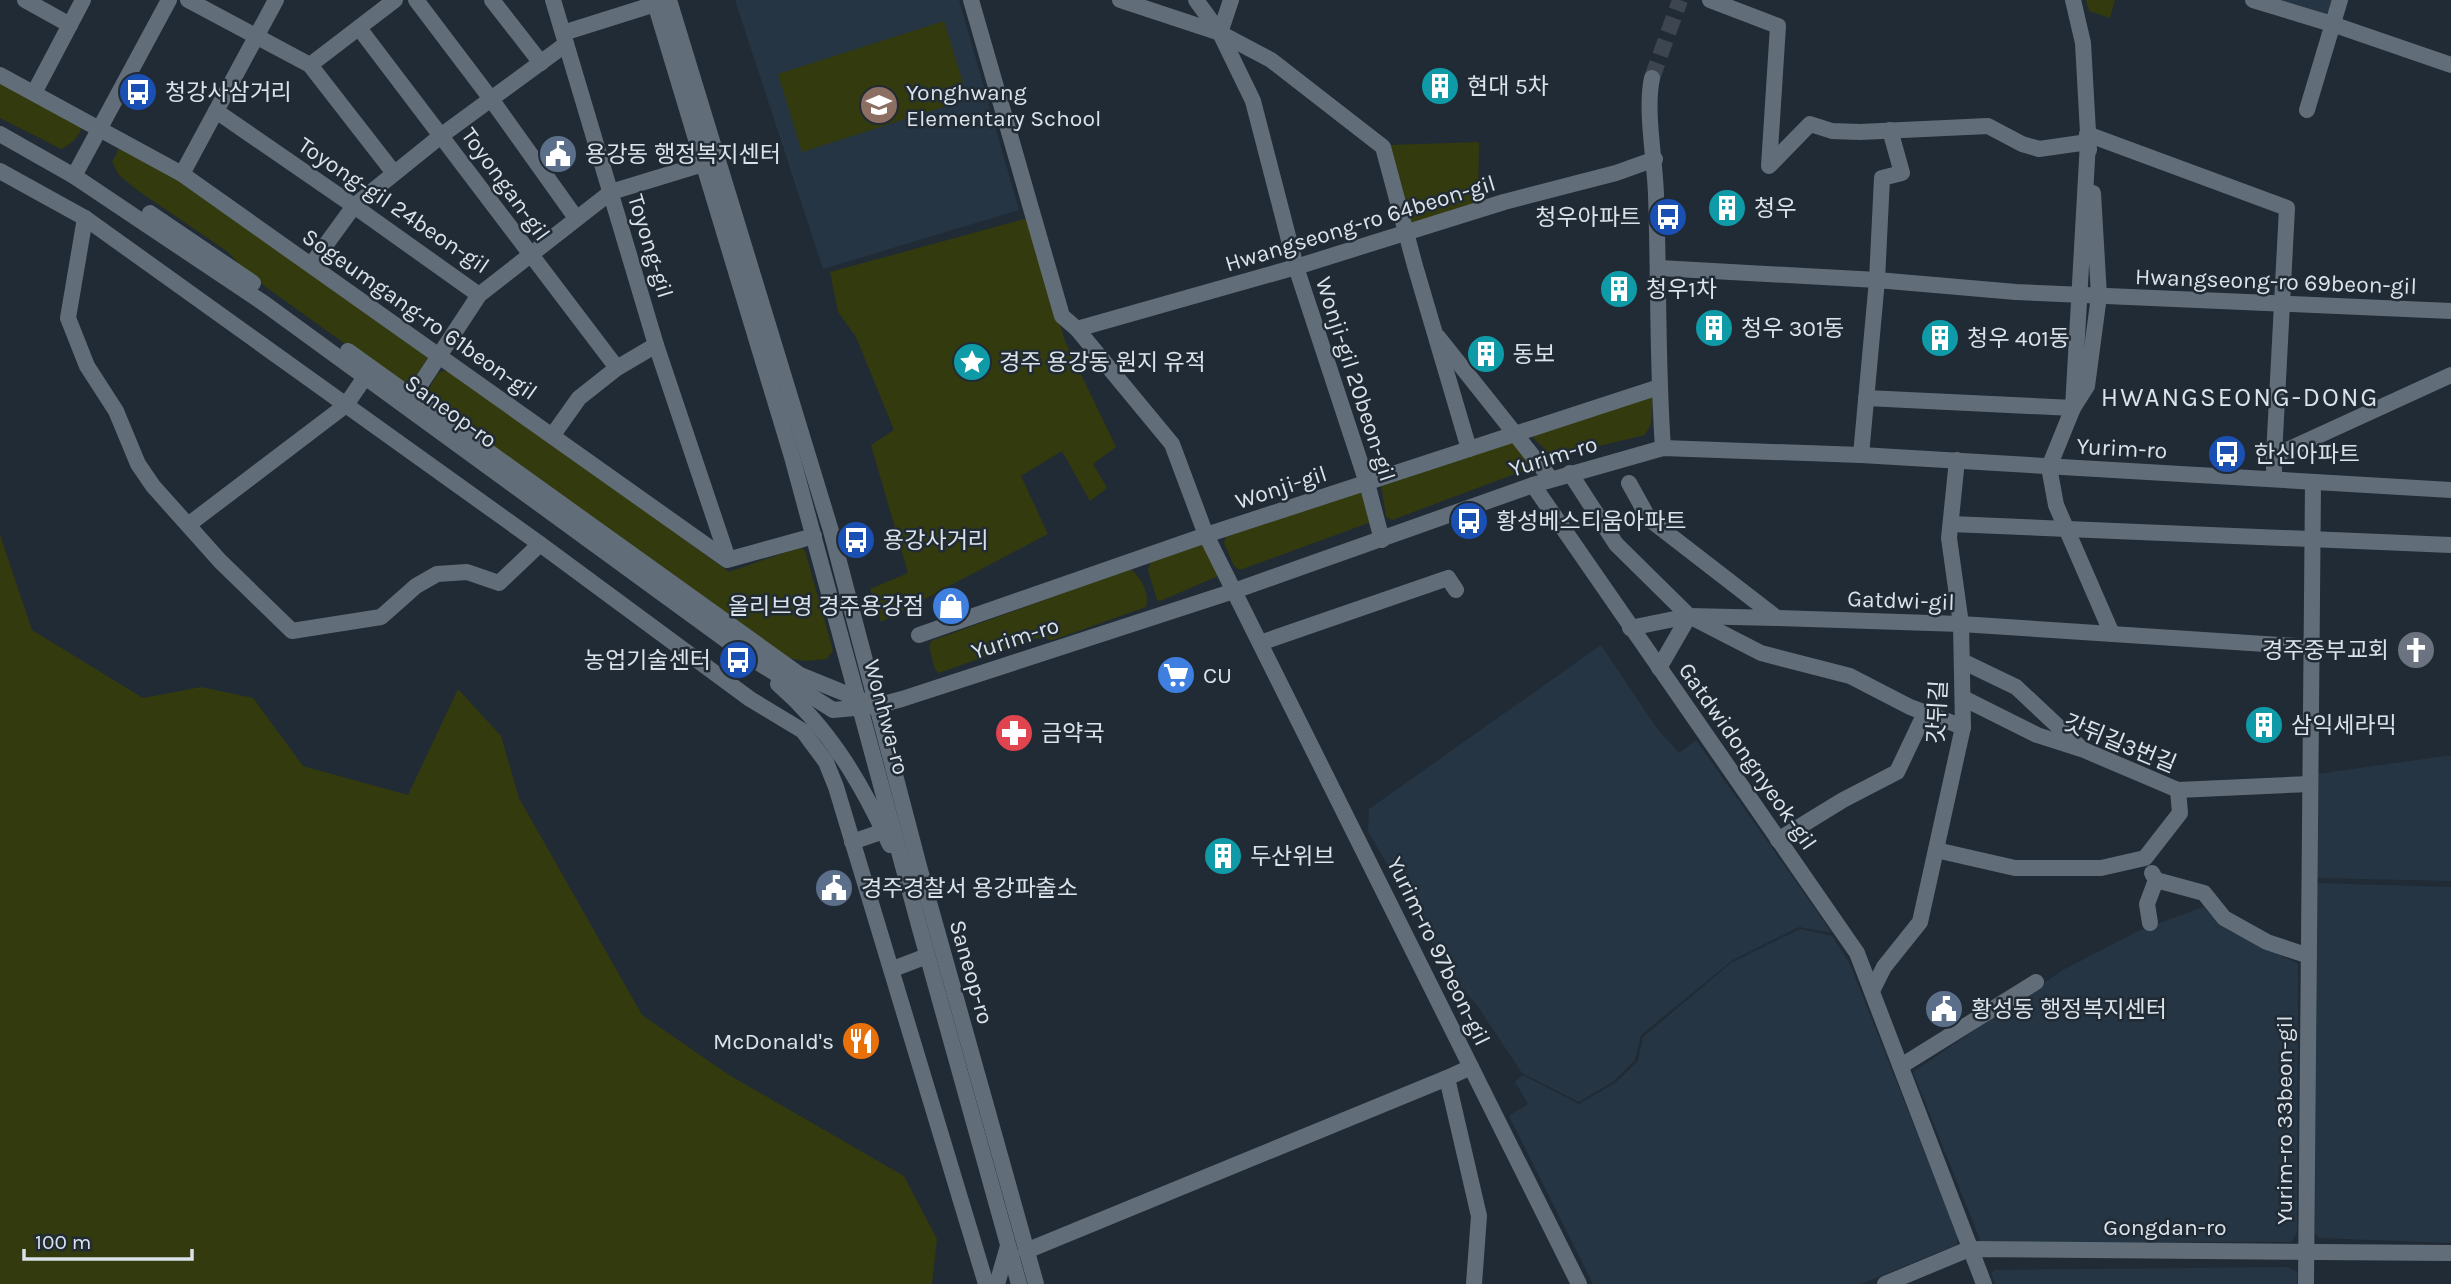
<svg xmlns="http://www.w3.org/2000/svg" width="2451" height="1284" viewBox="0 0 2451 1284" font-family="Karla,'Noto Sans KR',sans-serif">
<style>
.built{fill:#253543}
.green{fill:#333a0d}
.lines{fill:none;stroke-linecap:round;stroke-linejoin:round}
.minor-tunnel{stroke:#3d4650;stroke-width:16;stroke-dasharray:16 8;stroke-linecap:butt}
.minor{stroke:#616e7a;stroke-width:16}
.labels{text-anchor:middle;stroke-width:5;stroke-linejoin:round;paint-order:stroke}
.poi-label{font-size:23px;fill:#dbe2e9;stroke:#212b35;text-anchor:start}
.street-label{font-size:23px;fill:#dbe2e9;stroke:#212b35}
.quarter-label{font-size:26px;letter-spacing:2px;fill:#dbe2e9;stroke:#212b35}
</style>
<rect width="100%" height="100%" fill="#212b35"/>
<g class="built">
<polygon points="735,0 959,0 1019,210 823,269"/>
<polygon points="2275,0 2334,0 2328,18"/>
<polygon points="1601,645 1656,727 1679,753 1696,740 1832,933 1799,927 1733,960 1641,1035 1635,1060 1614,1081 1579,1102 1522,1073 1476,1004 1455,982 1368,831 1369,809"/>
<polygon points="2445,756 2451,756 2451,881 2316,878 2317,774"/>
<polygon points="2316,883 2451,887 2451,1243 2320,1238 2315,1234"/>
<polygon points="2203,907 2227,929 2298,964 2297,1233 2291,1242 1981,1242 1913,1072 2063,970 2138,931"/>
<polygon points="1800,929 1832,936 1850,964 1958,1237 1956,1245 1861,1284 1593,1284 1509,1116 1528,1104 1515,1082 1523,1075 1579,1104 1615,1083 1638,1061 1643,1037 1731,963"/>
<polygon points="2288,1267 2297,1272 2297,1284 1995,1284 1991,1273 1995,1270"/>
</g>
<g class="green">
<polygon points="2086,0 2115,0 2110,18 2089,11"/>
<polygon points="944,21 968,99 802,152 778,74"/>
<path d="M0 79 83 123C80 136 73 143 61 149L0 118Z"/>
<polygon points="1479,142 1478,206 1409,226 1389,145"/>
<polygon points="121,145 180,176 425,350 427,359 412,382 401,384 249,275 228,252 137,190 119,175 112,162"/>
<polygon points="1028,218 1065,341 1116,447 1093,464 1107,488 1090,501 1062,451 1021,476 1048,534 881,622 870,589 908,573 871,445 894,430 856,337 838,312 830,272"/>
<polygon points="449,369 729,572 801,547 805,551 833,650 827,659 805,661 788,658 482,442 478,428 428,396 427,392 438,373"/>
<polygon points="1653,397 1651,424 1645,435 1553,457 1532,437 1534,431"/>
<polygon points="1516,438 1533,467 1392,520 1386,517 1381,484"/>
<polygon points="1365,490 1374,521 1240,570 1234,566 1224,543 1227,535"/>
<polygon points="0,535 32,630 143,698 201,687 253,698 303,766 408,795 458,689 501,736 519,798 642,1015 729,1075 904,1176 937,1239 932,1284 0,1284"/>
<polygon points="1202,544 1223,574 1160,601 1157,600 1148,570 1152,560"/>
<path d="M1130 569C1141 576 1150 594 1146 607L1053 640 1037 638 939 673 935 670 929 647 931 641Z"/>
</g>
<g class="lines">
<polyline class="minor-tunnel" points="1652,78 1680,0"/>
<g class="minor">
<polyline points="25,0 70,25"/>
<polyline points="188,0 310,65 395,0"/>
<polyline points="416,0 491,99 576,218"/>
<polyline points="492,0 541,63"/>
<polyline points="553,0 656,345 728,559"/>
<polyline points="654,0 792,457 920,929 1019,1284"/>
<polyline points="669,0 831,531 920,870 1036,1284"/>
<polyline points="971,0 1062,316 1077,329 1172,444 1206,535 1579,1284"/>
<polyline points="1120,0 1220,33 1271,60 1383,147 1415,266 1469,449"/>
<polyline points="1196,0 1220,33 1253,101 1296,267 1367,483 1382,540"/>
<polyline points="1710,0 1778,26 1769,166 1810,124 1832,131 1860,132 1988,126 2022,144 2039,149 2088,142 2073,408 1866,398"/>
<polyline points="2073,0 2083,43 2089,150"/>
<polyline points="2253,0 2332,24 2451,65"/>
<polyline points="359,28 617,368"/>
<polyline points="563,33 655,4"/>
<polyline points="1220,33 1231,0"/>
<polyline points="310,65 394,173"/>
<polyline points="0,75 182,174 727,560 814,536"/>
<path d="M1652 78C1645 111 1655 159 1656 195 1659 279 1657 364 1663 448"/>
<polyline points="34,93 83,0"/>
<polyline points="2307,110 2340,0"/>
<polyline points="216,111 354,206 479,295"/>
<polyline points="0,134 74,176 265,304 748,656 833,710 876,706 902,699 1234,591 1533,485 1663,448 1861,455 2451,490"/>
<polyline points="2087,134 2287,208 2274,456"/>
<polyline points="0,171 85,218 540,544 750,699 803,731 826,762 836,787 986,1284"/>
<polyline points="182,174 276,0"/>
<polyline points="74,176 169,0"/>
<polyline points="2093,193 2099,296 2087,386 2073,408 2049,467 2056,505 2112,634"/>
<polyline points="150,213 253,283"/>
<polyline points="85,218 68,318 87,366 116,411 138,464 153,486 220,561 292,631 381,617 416,586 437,574 467,572 499,583 540,544"/>
<polyline points="311,265 354,206 442,135 566,44"/>
<polyline points="1659,268 1877,280 2016,292 2451,311"/>
<polyline points="1077,329 1296,267 1504,202 1616,173 1655,159"/>
<polyline points="1438,337 1551,479"/>
<polyline points="348,351 800,675 864,701"/>
<polyline points="412,397 479,295 611,192 703,164"/>
<polyline points="552,436 579,398 617,368 656,345"/>
<polyline points="1861,455 1877,280 1882,178 1902,173 1890,130"/>
<polyline points="1570,473 1616,544 1689,616 1761,653 1850,676 1910,707 1963,727"/>
<polyline points="2274,479 2274,456 2451,375"/>
<polyline points="1629,483 1649,519 1777,618"/>
<polyline points="1533,485 1857,953 1984,1284"/>
<polyline points="1951,524 2451,545"/>
<polyline points="188,525 346,405 365,377"/>
<polyline points="1630,628 1689,616 1777,618 1961,624 2312,647"/>
<polyline points="919,635 1206,535 1659,387"/>
<polyline points="1260,643 1448,578 1456,590"/>
<polyline points="1962,661 2016,687 2079,746"/>
<polyline points="1659,668 1689,616"/>
<path d="M778 684C830 729 862 784 890 845"/>
<polyline points="1963,698 2037,735 2084,750 2178,790 2310,784"/>
<polyline points="1778,840 1843,800 1897,772 1925,713"/>
<polyline points="852,842 884,831"/>
<polyline points="1936,850 2015,868 2101,868 2145,858 2180,813 2178,790"/>
<polyline points="2156,880 2204,893 2224,918 2267,942 2309,956"/>
<polyline points="2150,923 2147,904 2156,880 2152,873"/>
<polyline points="893,969 927,956"/>
<polyline points="1872,991 1884,967 1920,922 1963,727 1961,624 1949,538 1957,460"/>
<polyline points="1901,1066 2036,982"/>
<polyline points="1471,1067 1447,1078 1479,1216 1474,1284"/>
<polyline points="1026,1251 1447,1078"/>
<polyline points="997,1284 1008,1246"/>
<polyline points="1885,1284 1969,1249 2451,1253"/>
<polyline points="2306,1284 2313,483"/>
</g>
</g>
<defs>
<symbol id="building-disc" viewBox="-11 -11 22 22"><circle r="9.5" fill="#0f9aa8" stroke="#212b35"/><path d="M-4-6H4V6H1V3H-1V6H-4ZM-2.5-4.3h1.7v1.8h-1.7ZM.8-4.3h1.7v1.8H.8ZM-2.5-1h1.7V.8h-1.7ZM.8-1h1.7V.8H.8Z" fill="#fff"/></symbol>
<symbol id="bus-disc" viewBox="-11 -11 22 22"><circle r="9.5" fill="#1a4fb4" stroke="#212b35"/><path d="M-5-6H5V4H4V6H2V4H-2V6H-4V4H-5ZM-3.5-4V0h7V-4ZM-3.5 1.2v1.5H-2V1.2ZM2 1.2v1.5H3.5V1.2Z" fill="#fff"/></symbol>
<symbol id="school-disc" viewBox="-11 -11 22 22"><circle r="9.5" fill="#8d6e63" stroke="#212b35"/><path d="M0-5L7-2L0 1L-7-2ZM-4 1L0 2.5L4 1V4Q0 6-4 4Z" fill="#fff"/></symbol>
<symbol id="civic-disc" viewBox="-11 -11 22 22"><circle r="9.5" fill="#5c6f8a" stroke="#212b35"/><path d="M-.6-6.5H3V-4.5H.6V-3L4-1V1h2V6H-6V1h2V-1L-.6-3ZM-1.2 2.5V6h2.4V2.5Z" fill="#fff"/></symbol>
<symbol id="sight-disc" viewBox="-11 -11 22 22"><circle r="9.5" fill="#0f9aa8" stroke="#212b35"/><path d="M0-6L1.8-2.2L6-1.7L2.9 1.2L3.7 5.4L0 3.3L-3.7 5.4L-2.9 1.2L-6-1.7L-1.8-2.2Z" fill="#fff"/></symbol>
<symbol id="shop-disc" viewBox="-11 -11 22 22"><circle r="9.5" fill="#3f7fe0" stroke="#212b35"/><path d="M-5-2.5h2.3a2.7 3.5 0 0 1 5.4 0H5L5.5 6h-11ZM-1.5-2.5h3a1.5 2.3 0 0 0-3 0Z" fill="#fff"/></symbol>
<symbol id="church-disc" viewBox="-11 -11 22 22"><circle r="9.5" fill="#6b7280" stroke="#212b35"/><path d="M-1.2-6h2.4v3.5h3.3v2.4h-3.3V6h-2.4V-.1h-3.3v-2.4h3.3Z" fill="#fff"/></symbol>
<symbol id="supermarket-disc" viewBox="-11 -11 22 22"><circle r="9.5" fill="#3f7fe0" stroke="#212b35"/><path d="M-6-5.5h2.5l.6 2H6L4.5 2H-2.5L-4.4-4H-6ZM-1.5 3.2a1.3 1.3 0 1 0 .1 0ZM3 3.2a1.3 1.3 0 1 0 .1 0Z" fill="#fff"/></symbol>
<symbol id="pharmacy-disc" viewBox="-11 -11 22 22"><circle r="9.5" fill="#e0444e" stroke="#212b35"/><path d="M-2-6h4v4h4v4h-4v4h-4v-4h-4v-4h4Z" fill="#fff"/></symbol>
<symbol id="restaurant-disc" viewBox="-11 -11 22 22"><circle r="9.5" fill="#e8710a" stroke="#212b35"/><path d="M-5-6h1v4h1v-4h1v4h1v-4h1v5L-1.5 .5V6h-2V.5L-5-1ZM5-6V6H3V1.5H1.5Q1.5-4 5-6Z" fill="#fff"/></symbol>
</defs>
<g fill-rule="evenodd">
<use href="#building-disc" x="1418" y="64" width="44" height="44"/>
<use href="#bus-disc" x="116" y="70" width="44" height="44"/>
<use href="#school-disc" x="857" y="83" width="44" height="44"/>
<use href="#civic-disc" x="536" y="132" width="44" height="44"/>
<use href="#building-disc" x="1705" y="186" width="44" height="44"/>
<use href="#bus-disc" x="1646" y="195" width="44" height="44"/>
<use href="#building-disc" x="1597" y="267" width="44" height="44"/>
<use href="#building-disc" x="1692" y="306" width="44" height="44"/>
<use href="#building-disc" x="1918" y="316" width="44" height="44"/>
<use href="#building-disc" x="1464" y="332" width="44" height="44"/>
<use href="#sight-disc" x="950" y="340" width="44" height="44"/>
<use href="#bus-disc" x="2205" y="432" width="44" height="44"/>
<use href="#bus-disc" x="1447" y="499" width="44" height="44"/>
<use href="#bus-disc" x="834" y="518" width="44" height="44"/>
<use href="#shop-disc" x="929" y="584" width="44" height="44"/>
<use href="#church-disc" x="2394" y="628" width="44" height="44"/>
<use href="#bus-disc" x="716" y="638" width="44" height="44"/>
<use href="#supermarket-disc" x="1154" y="653" width="44" height="44"/>
<use href="#building-disc" x="2242" y="703" width="44" height="44"/>
<use href="#pharmacy-disc" x="992" y="711" width="44" height="44"/>
<use href="#building-disc" x="1201" y="834" width="44" height="44"/>
<use href="#civic-disc" x="812" y="866" width="44" height="44"/>
<use href="#civic-disc" x="1922" y="987" width="44" height="44"/>
<use href="#restaurant-disc" x="839" y="1019" width="44" height="44"/>
</g>
<g class="labels">
<g class="poi-label">
<text x="1467" y="94">현대 5차</text>
<text x="165" y="100">청강사삼거리</text>
<text x="906" y="100">Yonghwang<tspan x="906" dy="26">Elementary School</tspan></text>
<text x="585" y="162">용강동 행정복지센터</text>
<text x="1754" y="216">청우</text>
<text x="1641" y="225" text-anchor="end">청우아파트</text>
<text x="1646" y="297">청우1차</text>
<text x="1741" y="336">청우 301동</text>
<text x="1967" y="346">청우 401동</text>
<text x="1513" y="362">동보</text>
<text x="999" y="370">경주 용강동 원지 유적</text>
<text x="2254" y="462">한신아파트</text>
<text x="1496" y="529">황성베스티움아파트</text>
<text x="883" y="548">용강사거리</text>
<text x="924" y="614" text-anchor="end">올리브영 경주용강점</text>
<text x="2389" y="658" text-anchor="end">경주중부교회</text>
<text x="711" y="668" text-anchor="end">농업기술센터</text>
<text x="1203" y="683">CU</text>
<text x="2291" y="733">삼익세라믹</text>
<text x="1041" y="741">금약국</text>
<text x="1250" y="864">두산위브</text>
<text x="861" y="896">경주경찰서 용강파출소</text>
<text x="1971" y="1017">황성동 행정복지센터</text>
<text x="834" y="1049" text-anchor="end">McDonald's</text>
</g>
<g class="street-label">
<text transform="translate(506 184) rotate(54)" y="8">Toyongan-gil</text>
<text transform="translate(394 205) rotate(34)" y="8">Toyong-gil 24beon-gil</text>
<text transform="translate(1360 223) rotate(-17)" y="8">Hwangseong-ro 64beon-gil</text>
<text transform="translate(651 246) rotate(73)" y="8">Toyong-gil</text>
<text transform="translate(2276 281) rotate(2)" y="8">Hwangseong-ro 69beon-gil</text>
<text transform="translate(420 314) rotate(35)" y="8">Sogeumgang-ro 61beon-gil</text>
<text transform="translate(1356 379) rotate(72)" y="8">Wonji-gil 20beon-gil</text>
<text transform="translate(451 411) rotate(36)" y="8">Saneop-ro</text>
<text transform="translate(2122 448) rotate(3)" y="8">Yurim-ro</text>
<text transform="translate(1553 456) rotate(-17)" y="8">Yurim-ro</text>
<text transform="translate(1281 487) rotate(-18)" y="8">Wonji-gil</text>
<text transform="translate(1901 600) rotate(2)" y="8">Gatdwi-gil</text>
<text transform="translate(1015 638) rotate(-18)" y="8">Yurim-ro</text>
<text transform="translate(1937 712) rotate(-87)" y="8">갓뒤길</text>
<text transform="translate(887 717) rotate(75)" y="8">Wonhwa-ro</text>
<text transform="translate(2120 743) rotate(22)" y="8">갓뒤길3번길</text>
<text transform="translate(1748 756) rotate(55)" y="8">Gatdwidongnyeok-gil</text>
<text transform="translate(1439 951) rotate(64)" y="8">Yurim-ro 97beon-gil</text>
<text transform="translate(972 972) rotate(74)" y="8">Saneop-ro</text>
<text transform="translate(2284 1120) rotate(-90)" y="8">Yurim-ro 33beon-gil</text>
<text x="2165" y="1235">Gongdan-ro</text>
</g>
<g class="quarter-label">
<text x="2240" y="406">HWANGSEONG-DONG</text>
</g>
</g>
<path d="M24 1249v10h168v-10" fill="none" stroke="#dbe2e9" stroke-width="3.5"/>
<text x="35" y="1249" font-size="21" fill="#dbe2e9" stroke="#212b35" stroke-width="5" paint-order="stroke">100 m</text>
</svg>
